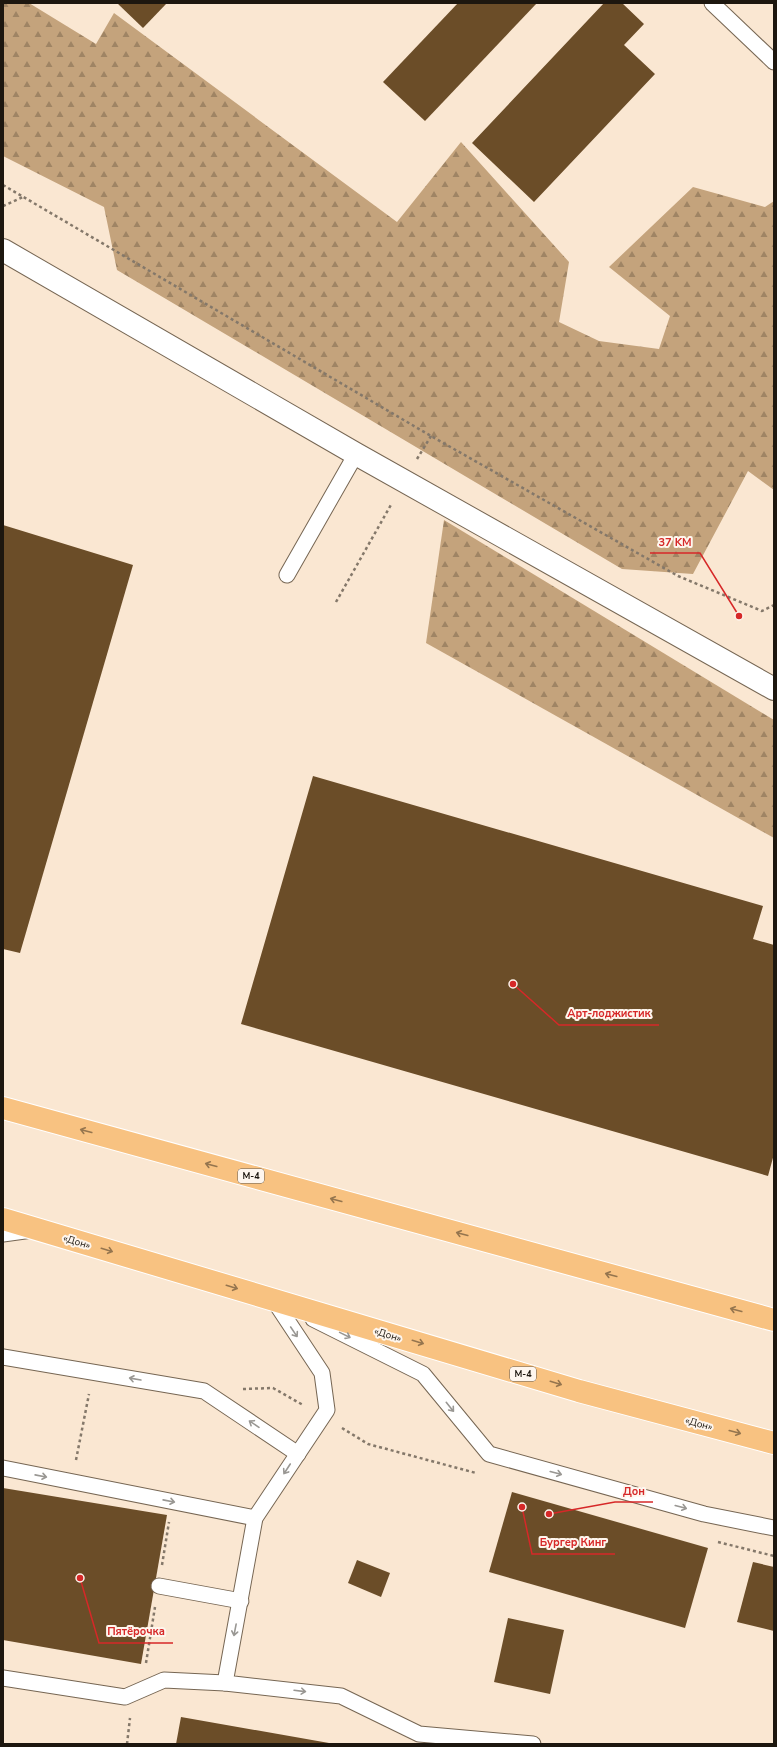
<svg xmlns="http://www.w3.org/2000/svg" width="777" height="1747" viewBox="0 0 777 1747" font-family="'Nunito Sans',sans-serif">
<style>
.forest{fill:url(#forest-firs)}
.building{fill:#6b4d28}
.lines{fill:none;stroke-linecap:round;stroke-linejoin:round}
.lane-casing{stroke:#766653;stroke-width:17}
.street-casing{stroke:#766653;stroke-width:24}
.highway-casing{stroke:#fff;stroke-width:24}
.path{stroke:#84786a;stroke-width:2.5;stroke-dasharray:3 3;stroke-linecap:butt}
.lane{stroke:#fff;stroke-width:15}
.street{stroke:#fff;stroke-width:22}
.highway{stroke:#f8c281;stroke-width:22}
.oneway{stroke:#95754e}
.oneway2{stroke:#999793}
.labels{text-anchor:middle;stroke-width:4;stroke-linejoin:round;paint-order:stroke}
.shield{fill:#fef6ee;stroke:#605a52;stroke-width:1}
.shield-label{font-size:9px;font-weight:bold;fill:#1d170f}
.street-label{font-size:10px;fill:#1d170f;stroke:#fef6ee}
.leader{fill:none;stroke:#d62828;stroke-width:1.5}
.callout-dot{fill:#d62828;stroke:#fef6ee;stroke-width:1.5}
.callout-label{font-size:11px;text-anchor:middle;font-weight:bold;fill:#d62828;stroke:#fef6ee;stroke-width:4;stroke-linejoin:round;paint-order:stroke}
</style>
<defs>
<pattern id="forest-firs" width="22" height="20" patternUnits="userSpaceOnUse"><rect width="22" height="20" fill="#c4a37c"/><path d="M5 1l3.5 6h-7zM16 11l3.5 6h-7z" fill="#9f8464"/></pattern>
</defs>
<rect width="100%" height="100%" fill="#fae7d2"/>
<g class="forest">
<polygon points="3,3 29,3 96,44 114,13 397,222 461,142 569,262 559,322 599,341 659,349 670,316 609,267 693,187 765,207 774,201 774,490 748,471 693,574 622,569 117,270 104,207 3,156"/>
<polygon points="444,520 774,720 774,838 426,643"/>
</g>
<g class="building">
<polygon points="117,3 167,3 143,28"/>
<polygon points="458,3 537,3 425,121 383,82"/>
<polygon points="604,3 622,3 644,24 624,45 655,74 534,202 472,143"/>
<polygon points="3,525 133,565 20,953 3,949"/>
<polygon points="313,776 763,906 753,939 774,945 774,1154 768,1176 241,1024"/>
<polygon points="3,1488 167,1515 141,1664 3,1640"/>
<polygon points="512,1492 708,1548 685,1628 489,1572"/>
<polygon points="357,1560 390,1573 381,1597 348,1583"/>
<polygon points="753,1562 774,1567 774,1631 737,1622"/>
<polygon points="508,1618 564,1630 550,1694 494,1682"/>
<polygon points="181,1717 329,1743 328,1744 176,1744"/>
</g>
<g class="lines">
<defs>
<g id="lane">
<polyline points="712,3 774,62"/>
<polyline points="287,575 356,454"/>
<polyline points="3,1234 32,1230"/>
<polyline points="273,1299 322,1373 327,1410 255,1518 225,1683 341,1696 419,1734 533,1744"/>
<polyline points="313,1319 423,1374 489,1454 704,1514 774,1528"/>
<polyline points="3,1357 204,1391 298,1454"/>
<polyline points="3,1468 255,1518"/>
<polyline points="159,1586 241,1601"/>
<polyline points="3,1678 125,1697 164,1680 225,1683"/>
</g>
<polyline id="street" points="3,250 356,454 774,689"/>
<g id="highway">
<polyline points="3,1108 774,1320"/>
<polyline points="3,1219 579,1391 774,1443"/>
</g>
</defs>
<use href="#lane" class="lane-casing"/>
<use href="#street" class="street-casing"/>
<use href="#highway" class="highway-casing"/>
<g class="path">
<polyline points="3,185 431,436 678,576 762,611 774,605"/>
<polyline points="3,206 23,197"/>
<polyline points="417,459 431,436"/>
<polyline points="336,602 392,503"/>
<polyline points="243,1389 273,1388 303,1405"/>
<polyline points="342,1428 368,1444 476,1473"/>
<polyline points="76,1460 89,1394"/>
<polyline points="718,1542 774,1556"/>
<polyline points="162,1565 169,1522"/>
<polyline points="146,1663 155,1607"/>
<polyline points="127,1744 130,1718"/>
</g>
<use href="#lane" class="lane"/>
<use href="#street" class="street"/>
<use href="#highway" class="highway"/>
</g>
<defs><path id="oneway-shaft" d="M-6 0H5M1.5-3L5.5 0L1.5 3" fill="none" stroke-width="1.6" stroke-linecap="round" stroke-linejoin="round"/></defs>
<g class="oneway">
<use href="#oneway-shaft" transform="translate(86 1131) rotate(-165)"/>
<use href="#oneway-shaft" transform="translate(211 1165) rotate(-165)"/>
<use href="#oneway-shaft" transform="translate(336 1200) rotate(-165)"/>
<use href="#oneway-shaft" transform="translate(462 1234) rotate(-165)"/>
<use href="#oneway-shaft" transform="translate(107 1250) rotate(17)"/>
<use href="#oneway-shaft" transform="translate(611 1275) rotate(-165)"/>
<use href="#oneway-shaft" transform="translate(232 1287) rotate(17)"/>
<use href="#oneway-shaft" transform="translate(736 1310) rotate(-165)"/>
<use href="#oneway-shaft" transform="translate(418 1342) rotate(17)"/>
<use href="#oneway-shaft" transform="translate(556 1383) rotate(17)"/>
<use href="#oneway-shaft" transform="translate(735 1432) rotate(15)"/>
</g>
<g class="oneway2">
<use href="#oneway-shaft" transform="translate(294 1332) rotate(56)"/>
<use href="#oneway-shaft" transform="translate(345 1335) rotate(26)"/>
<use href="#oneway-shaft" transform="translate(135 1379) rotate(-170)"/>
<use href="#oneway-shaft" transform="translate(450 1407) rotate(51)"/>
<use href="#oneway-shaft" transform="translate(254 1424) rotate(-146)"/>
<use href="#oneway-shaft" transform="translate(287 1469) rotate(123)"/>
<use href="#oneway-shaft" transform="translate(556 1473) rotate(15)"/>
<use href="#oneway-shaft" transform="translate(41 1476) rotate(11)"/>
<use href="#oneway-shaft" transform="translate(169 1501) rotate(11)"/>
<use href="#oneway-shaft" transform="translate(681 1507) rotate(15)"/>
<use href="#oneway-shaft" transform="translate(235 1630) rotate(101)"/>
<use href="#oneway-shaft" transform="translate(300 1691) rotate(7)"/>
</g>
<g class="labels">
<g class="shield">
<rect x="238" y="1169" width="26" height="14" rx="3"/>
<rect x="510" y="1367" width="26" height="14" rx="3"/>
</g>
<g class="shield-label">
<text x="251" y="1179">М-4</text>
<text x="523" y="1377">М-4</text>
</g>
<g class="street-label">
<text transform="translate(77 1241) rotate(17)" y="4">«Дон»</text>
<text transform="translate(388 1334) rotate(17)" y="4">«Дон»</text>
<text transform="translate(699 1423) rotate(15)" y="4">«Дон»</text>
</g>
</g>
<path class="leader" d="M739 616L700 553H650M513 984L559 1025H659M549 1514L615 1502H653M522 1507L532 1554H615M80 1578L99 1643H173"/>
<g class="callout-dot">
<circle cx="739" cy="616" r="4"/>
<circle cx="513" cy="984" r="4"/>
<circle cx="549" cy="1514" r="4"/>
<circle cx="522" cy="1507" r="4"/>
<circle cx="80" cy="1578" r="4"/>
</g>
<g class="callout-label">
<text x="675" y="546">37 KM</text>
<text x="609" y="1017">Арт-лоджистик</text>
<text x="634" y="1495">Дон</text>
<text x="573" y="1546">Бургер Кинг</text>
<text x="136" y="1635">Пятёрочка</text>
</g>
<rect width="777" height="1747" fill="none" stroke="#1d170f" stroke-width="8"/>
</svg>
